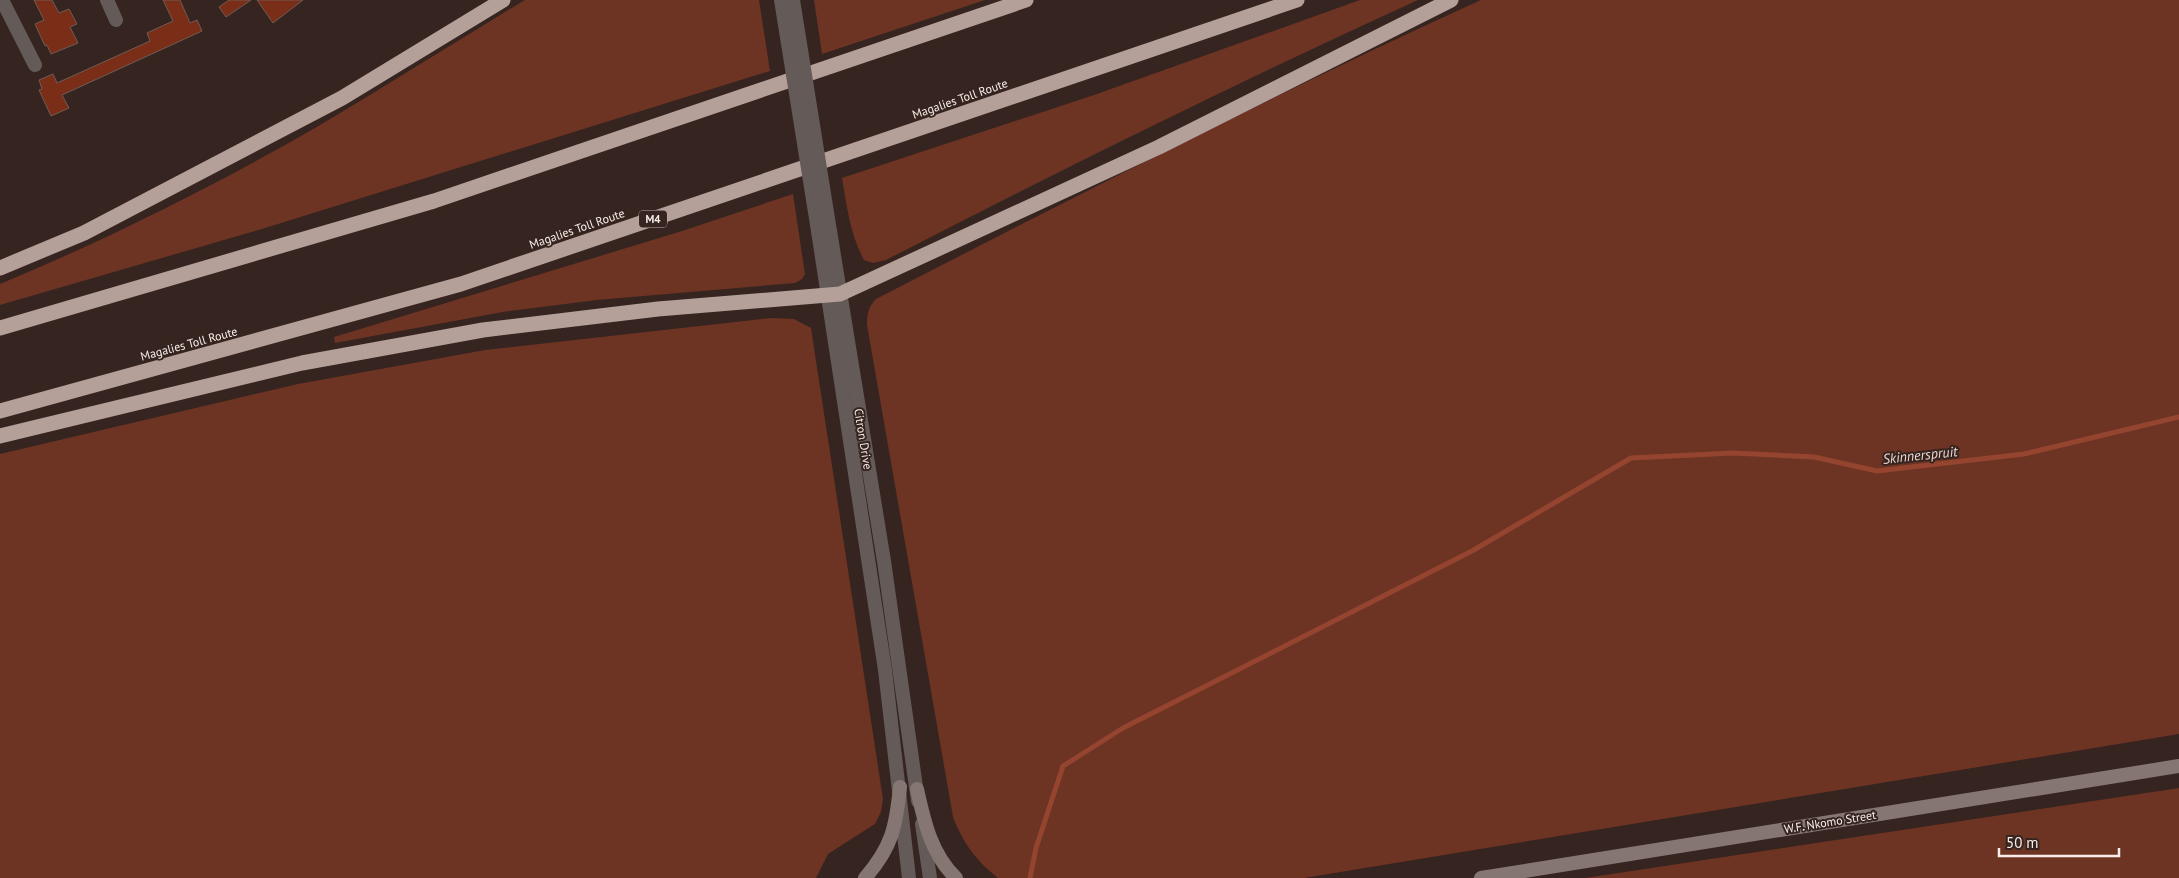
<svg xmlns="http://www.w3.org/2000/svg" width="2179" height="878" viewBox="0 0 2179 878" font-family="'PT Sans',sans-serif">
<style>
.green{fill:#6d3323}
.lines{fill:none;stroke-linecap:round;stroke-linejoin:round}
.stream{stroke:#95452f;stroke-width:5}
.building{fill:#7a2d17;stroke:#705c56}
.minor{stroke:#645b58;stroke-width:14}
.tertiary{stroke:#645b58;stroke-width:14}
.secondary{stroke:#857672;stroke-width:14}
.motorway{stroke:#b59f99;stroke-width:15}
.tertiary-bridge{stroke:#645b58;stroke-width:14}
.labels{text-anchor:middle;stroke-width:4;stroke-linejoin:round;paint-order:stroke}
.shield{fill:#35241f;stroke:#beb1ac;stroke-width:1}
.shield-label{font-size:11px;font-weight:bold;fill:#f9ede9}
.street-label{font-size:12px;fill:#f9ede9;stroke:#35241f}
.water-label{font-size:14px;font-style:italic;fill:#efd7d0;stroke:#35241f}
</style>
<rect width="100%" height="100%" fill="#35241f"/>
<g class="green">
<path d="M525 0H759L770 71 262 229 0 305V284C108 239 214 186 315 128 386 86 455 42 525 0Z"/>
<polygon points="814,0 985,0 822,54"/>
<path d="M1360 0H1418C1238 82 1061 170 886 260L873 263 864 260C850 234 847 207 842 178L1094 95Z"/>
<path d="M1481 0H2179V734L1304 878H998C976 861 963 843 953 817L867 325C867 314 868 307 876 299 1076 196 1276 93 1481 0Z"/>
<polygon points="793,194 805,274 802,279 795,283 597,300 503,312 335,343 334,337 682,231"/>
<polygon points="770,318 794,319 811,328 883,799 881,812 875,824 828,854 816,878 0,878 0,454 298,384 485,350"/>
<polygon points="2179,788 2179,878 1585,878"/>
</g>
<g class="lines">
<polyline class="stream" points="1030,878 1036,848 1063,766 1123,728 1472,551 1631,458 1733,453 1814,457 1877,471 2024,454 2179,417"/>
</g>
<g class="building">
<polygon points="34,0 52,0 59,13 69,9 77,24 70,27 78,43 51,54 47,45 45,46 35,24 44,20"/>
<polygon points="163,0 180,0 190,23 197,20 202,31 62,95 69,108 51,116 39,90 42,89 39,80 53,74 57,83 150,41 147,33 173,21"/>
<polygon points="229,0 251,0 226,17 219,7"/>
<polygon points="257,0 303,0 273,23"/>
</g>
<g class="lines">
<g class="minor">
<polyline points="2,0 35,65"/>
<polyline points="107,0 116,20"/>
</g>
<g class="tertiary">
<polyline points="818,231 885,670 909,878"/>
<polyline points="830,231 884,561 918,801"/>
<polyline points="922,824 930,878"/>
</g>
<g class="secondary">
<path d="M917 789C924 821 931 854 956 878"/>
<path d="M865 878C892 847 896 827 900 787"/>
<polyline points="1481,878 2179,766"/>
</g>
<g class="motorway">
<polyline points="0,268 84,233 342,98 503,0"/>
<polyline points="0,328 434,201 1026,0"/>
<polyline points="0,411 461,284 1297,0"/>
<polyline points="0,436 302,363 483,330 658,309 840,294 1159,147 1451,0"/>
</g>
<g class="tertiary-bridge">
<polyline points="781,0 818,231"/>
<polyline points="793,0 830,231"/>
</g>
</g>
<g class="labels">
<rect class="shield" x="639" y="210.5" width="28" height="17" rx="4"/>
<g class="shield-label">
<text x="653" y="223">M4</text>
</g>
<g class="street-label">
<text transform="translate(960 99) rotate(-19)" y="4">Magalies Toll Route</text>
<text transform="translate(577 229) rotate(-19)" y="4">Magalies Toll Route</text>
<text transform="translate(189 344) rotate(-15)" y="4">Magalies Toll Route</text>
<text transform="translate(863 439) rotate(81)" y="4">Citron Drive</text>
<text transform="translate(1830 822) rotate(-9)" y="4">W.F. Nkomo Street</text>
</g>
<g class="water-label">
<text transform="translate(1920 455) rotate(-6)" y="5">Skinnerspruit</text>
</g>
</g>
<path d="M1999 848v8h120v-8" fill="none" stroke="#f9ede9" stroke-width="2.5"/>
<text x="2006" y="848" font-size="15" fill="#f9ede9" stroke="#35241f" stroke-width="4" paint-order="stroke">50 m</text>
</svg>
